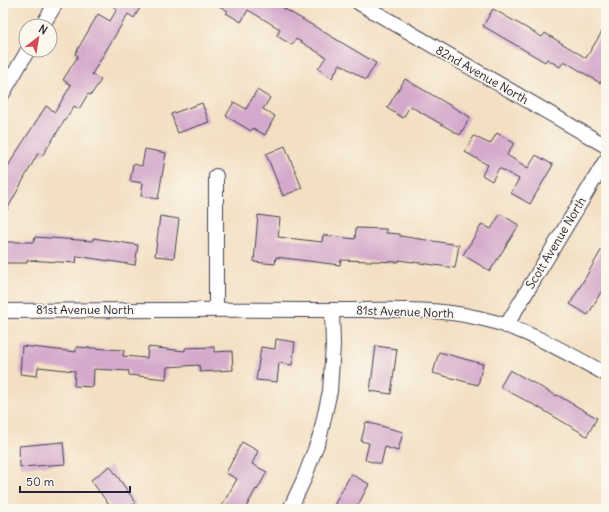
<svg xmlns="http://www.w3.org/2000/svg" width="609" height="512" viewBox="0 0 609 512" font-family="Delius,sans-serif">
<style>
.building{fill:#d4a9cb}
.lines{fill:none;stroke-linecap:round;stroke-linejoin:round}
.street-casing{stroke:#413e4f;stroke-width:16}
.street{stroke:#fff;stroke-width:14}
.labels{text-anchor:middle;stroke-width:3.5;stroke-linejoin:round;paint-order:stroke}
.street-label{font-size:12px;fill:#22223b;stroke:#fbf7ec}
</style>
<rect width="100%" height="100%" fill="#fbf7ec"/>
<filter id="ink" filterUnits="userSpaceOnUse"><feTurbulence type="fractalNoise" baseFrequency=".025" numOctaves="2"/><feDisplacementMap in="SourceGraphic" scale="8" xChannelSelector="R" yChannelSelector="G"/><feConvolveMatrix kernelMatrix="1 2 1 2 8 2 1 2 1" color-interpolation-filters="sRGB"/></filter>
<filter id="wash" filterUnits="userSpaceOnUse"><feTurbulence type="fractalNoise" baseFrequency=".012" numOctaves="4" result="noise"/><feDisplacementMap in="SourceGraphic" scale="16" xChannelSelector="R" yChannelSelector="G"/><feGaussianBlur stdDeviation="0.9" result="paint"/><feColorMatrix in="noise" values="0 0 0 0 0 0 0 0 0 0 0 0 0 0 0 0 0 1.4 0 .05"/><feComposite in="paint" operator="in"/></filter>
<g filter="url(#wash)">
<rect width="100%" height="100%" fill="#f3dfc2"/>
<g id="blocks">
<g class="building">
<polygon points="108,3 143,3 134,18 128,14 92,74 101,80 91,95 88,94 79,109 74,106 42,156 38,153 3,217 3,175 14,156 46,106 55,112 71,85 63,80 78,56 75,54 98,14 110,21 117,9"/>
<polygon points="214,3 275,3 376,63 366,80 340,64 332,78 318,69 326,57 296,39 292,45 277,36 280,29 248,10 241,22 226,13 228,11"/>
<polygon points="493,9 542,37 545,33 586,58 606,25 606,74 600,83 564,61 560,67 547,59 545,62 483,26"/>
<polygon points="405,79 470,117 460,135 410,106 403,118 387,108"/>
<polygon points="257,90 270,98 263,109 275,116 265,135 253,128 251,131 226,116 234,102 246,109"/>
<polygon points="202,103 209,122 178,133 171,114"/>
<polygon points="497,133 514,143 507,155 528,168 536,155 553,165 530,204 511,193 519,179 499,168 492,181 482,175 488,165 465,152 474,136 490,144"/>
<polygon points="285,146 302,188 283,196 266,154"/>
<polygon points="145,149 166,153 158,199 141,196 143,183 130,181 133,164 142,166"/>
<polygon points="500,214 519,225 490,271 463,255 482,224 491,229"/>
<polygon points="258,215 280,218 278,237 322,242 323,235 355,239 356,228 386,229 386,233 400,234 400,236 459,245 455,268 399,260 399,262 341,260 340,265 276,257 275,264 254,262"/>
<polygon points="160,216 179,219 174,258 155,256"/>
<polygon points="35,237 93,241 93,238 138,245 135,265 77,256 76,263 27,260 27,263 3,263 3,242 34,242"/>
<polygon points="606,242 606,283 588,315 570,304"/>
<polygon points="276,339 295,342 292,365 279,363 277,382 256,380 261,347 275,349"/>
<polygon points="22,346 76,352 76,347 124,350 123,356 147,358 148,347 185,351 185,348 214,347 214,352 232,351 233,370 200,372 199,365 167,367 166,379 129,375 129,371 94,369 93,387 74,386 75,371 38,367 37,376 20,374"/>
<polygon points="376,346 397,349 391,394 370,391"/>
<polygon points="439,352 483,364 478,385 433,373"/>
<polygon points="510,370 557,396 557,395 597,418 587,436 538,407 500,387"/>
<polygon points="366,422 403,432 398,451 385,447 381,464 365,460 369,443 361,441"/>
<polygon points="63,442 65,464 20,467 19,446"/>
<polygon points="242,442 258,451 252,464 267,472 257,490 256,489 245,509 220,509 237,479 226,473"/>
<polygon points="110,466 136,503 127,509 112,509 91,480"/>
<polygon points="351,474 369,484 356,509 332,509"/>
</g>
</g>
</g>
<g filter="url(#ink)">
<use href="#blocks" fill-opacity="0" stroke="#413e4f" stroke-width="1"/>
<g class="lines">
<defs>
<g id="street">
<polyline points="359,3 606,146"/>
<polyline points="42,26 56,3"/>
<polyline points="3,93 28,50"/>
<polyline points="216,176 216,309"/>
<path d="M3 311C109 310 216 309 322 310 372 311 430 306 479 318 525 328 565 352 606 374"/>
<polyline points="506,326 606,160"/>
<polyline points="290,509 304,479 320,436 330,391 333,345 332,310"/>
</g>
</defs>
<use href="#street" class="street-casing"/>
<use href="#street" class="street"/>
</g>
</g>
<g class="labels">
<g class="street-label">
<text transform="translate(482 75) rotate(30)" y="4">82nd Avenue North</text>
<text transform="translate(556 243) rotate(-59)" y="4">Scott Avenue North</text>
<text x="85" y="314">81st Avenue North</text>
<text transform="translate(405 312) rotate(2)" y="4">81st Avenue North</text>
</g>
</g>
<rect width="609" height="512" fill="none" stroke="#fbf7ec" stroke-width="16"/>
<g transform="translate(38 38) rotate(31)"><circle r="19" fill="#fbf7ec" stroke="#a4a2a5"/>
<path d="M0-3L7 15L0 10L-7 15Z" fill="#d1495b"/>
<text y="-6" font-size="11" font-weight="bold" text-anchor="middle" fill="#22223b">N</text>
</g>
<path d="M20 486v6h110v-6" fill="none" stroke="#22223b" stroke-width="2"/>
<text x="26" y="486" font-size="12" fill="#22223b" stroke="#fbf7ec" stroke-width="3" paint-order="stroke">50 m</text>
</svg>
